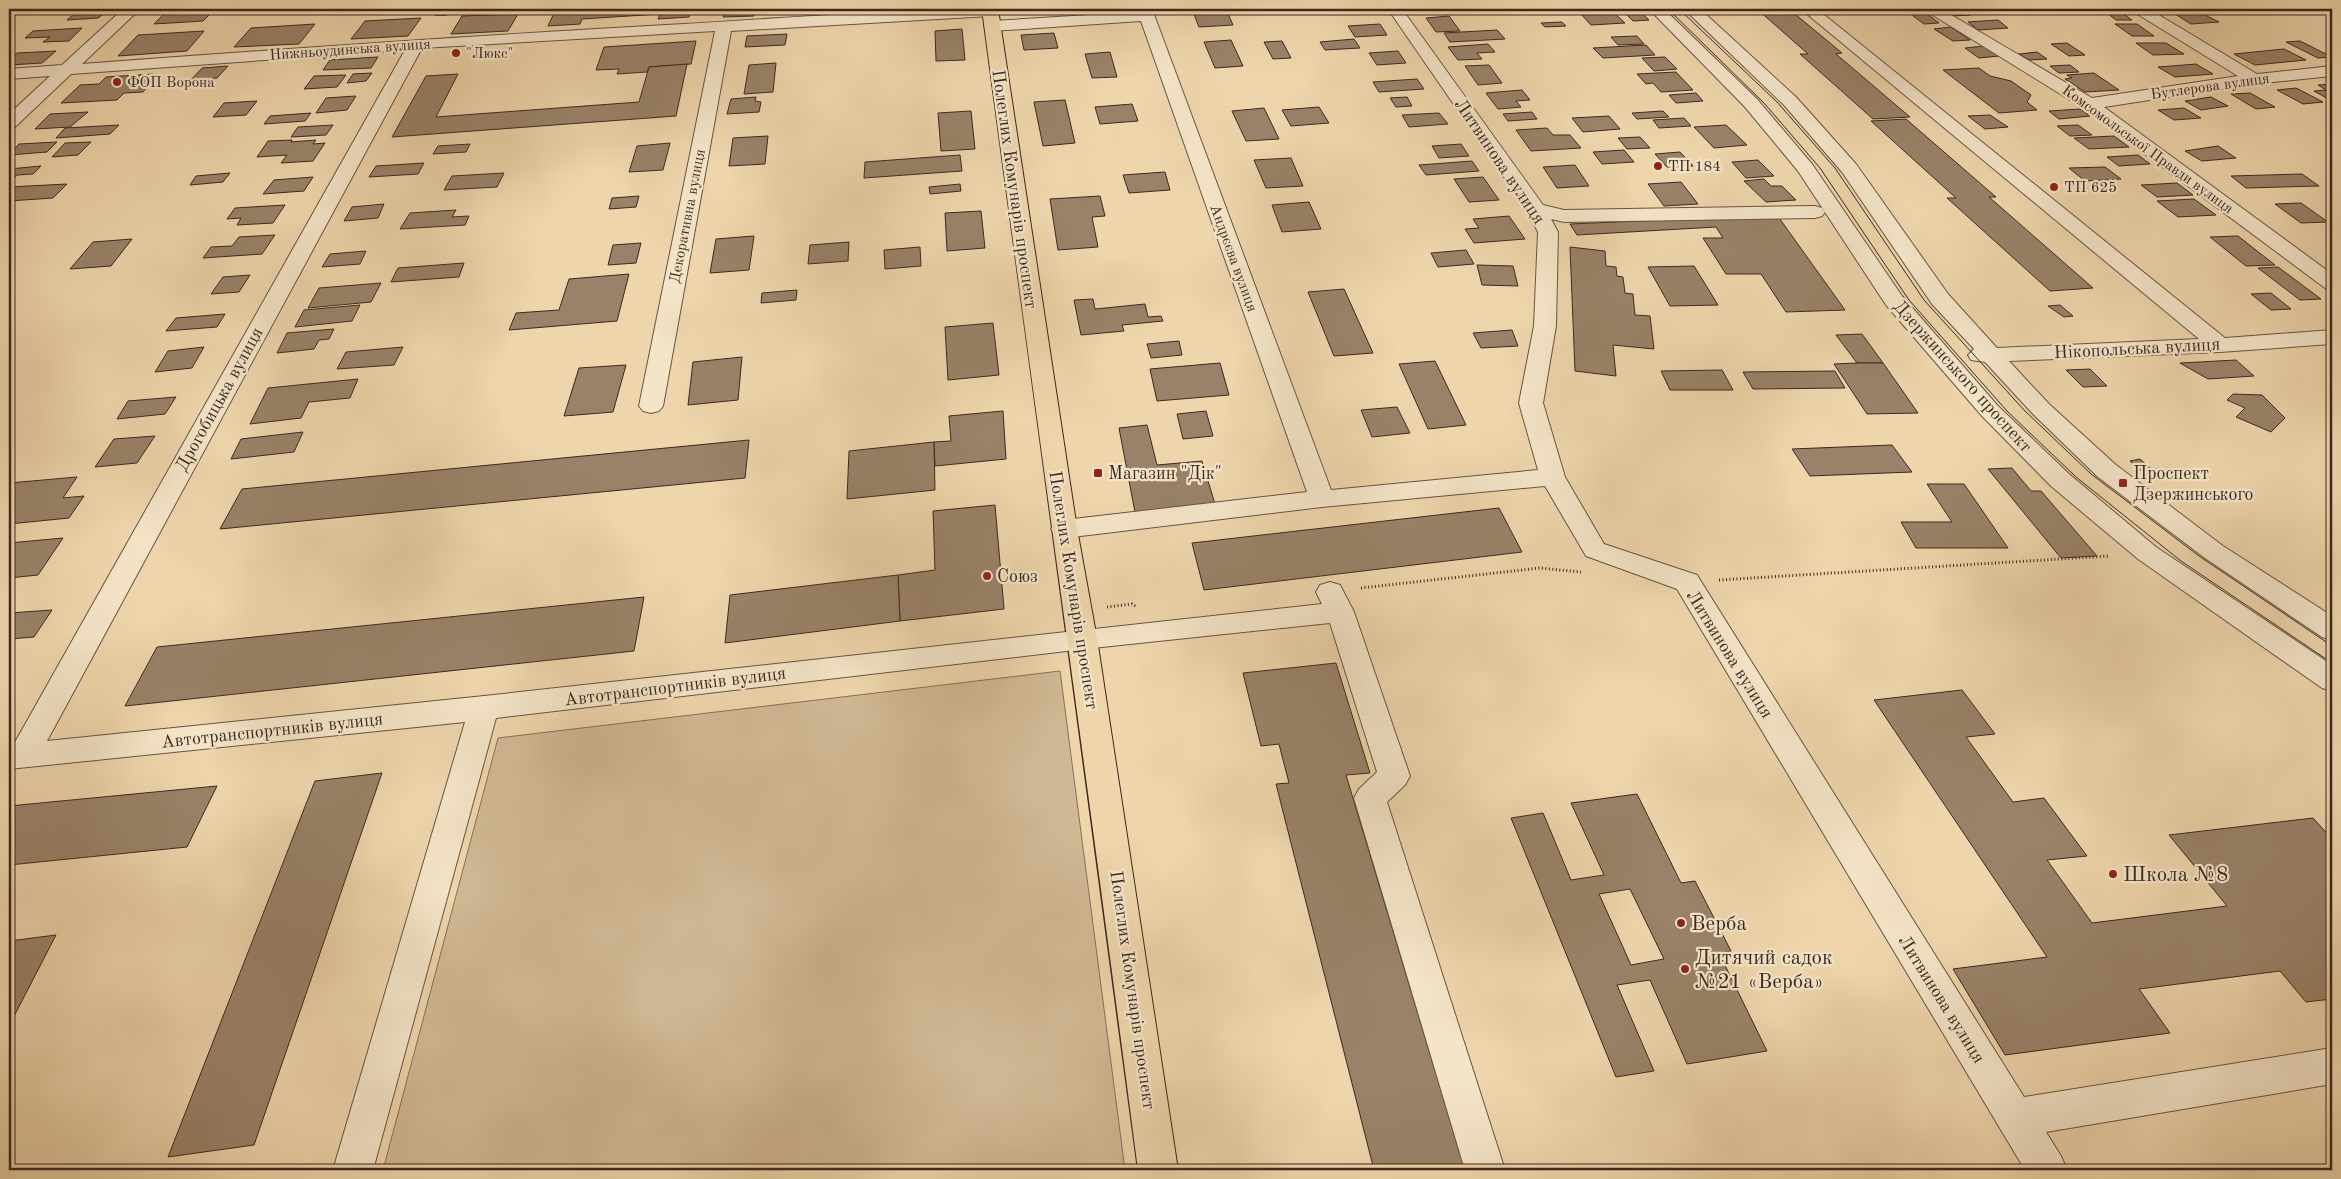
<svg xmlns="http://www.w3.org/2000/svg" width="2341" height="1179" viewBox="0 0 2341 1179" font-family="'Old Standard TT',serif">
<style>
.green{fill:#d0b894;stroke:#86705a}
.building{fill:#998269;stroke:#3c2821;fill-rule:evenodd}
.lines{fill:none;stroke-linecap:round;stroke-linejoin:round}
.minor-casing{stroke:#685344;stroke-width:2}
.major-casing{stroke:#3c2821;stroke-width:2}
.path{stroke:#3c2821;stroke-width:3;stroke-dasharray:1 2.5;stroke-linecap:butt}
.minor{fill:#f4e4c8;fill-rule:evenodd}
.major{fill:#eed5ab;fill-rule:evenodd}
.tram{stroke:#3c2821;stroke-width:1}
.poi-dot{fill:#8f2418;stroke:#f4e4c8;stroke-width:2}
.labels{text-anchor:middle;stroke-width:4.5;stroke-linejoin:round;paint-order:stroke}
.far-street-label{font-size:15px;fill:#3c2821;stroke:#f4e4c8}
.far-poi-label{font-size:15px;fill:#3c2821;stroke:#f4e4c8;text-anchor:start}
.street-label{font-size:18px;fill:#3c2821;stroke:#f4e4c8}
.poi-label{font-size:18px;fill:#3c2821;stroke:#f4e4c8;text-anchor:start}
.near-poi-label{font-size:21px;fill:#3c2821;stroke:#f4e4c8;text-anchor:start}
</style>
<rect width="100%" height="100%" fill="#eed5ab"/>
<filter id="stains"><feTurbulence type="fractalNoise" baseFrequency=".004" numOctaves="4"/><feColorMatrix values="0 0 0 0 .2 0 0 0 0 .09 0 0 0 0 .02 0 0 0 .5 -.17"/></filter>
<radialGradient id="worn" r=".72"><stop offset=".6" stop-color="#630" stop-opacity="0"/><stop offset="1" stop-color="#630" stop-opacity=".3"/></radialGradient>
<polygon class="green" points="1060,671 1125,1170 383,1170 498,738"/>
<g class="building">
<polygon points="169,9 215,9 203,21 154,24"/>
<polygon points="556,9 692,9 689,17 658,19 660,14 582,19 580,24 548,26"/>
<polygon points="725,9 756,9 754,16 723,17"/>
<polygon points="1192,9 1226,9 1233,25 1199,27"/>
<polygon points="1341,9 1370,9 1371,11 1343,13"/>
<polygon points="1757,9 1789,9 1842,53 1836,54 1910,117 1873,119 1800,54 1808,54"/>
<polygon points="1897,9 1924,9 1927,10 1903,13"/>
<polygon points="1638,10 1649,20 1633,21 1623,11"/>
<polygon points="1963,10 1971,15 1952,16 1944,11"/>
<polygon points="2103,10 2118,10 2132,20 2116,20"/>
<polygon points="1612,11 1625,23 1591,25 1579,12"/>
<polygon points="106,12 98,18 67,20 75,13"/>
<polygon points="1925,12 1939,23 1924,24 1909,13"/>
<polygon points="2201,13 2219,22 2191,24 2175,14"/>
<polygon points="518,14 508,31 451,34 462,16"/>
<polygon points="1449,16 1460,31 1436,32 1426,18"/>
<polygon points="421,18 408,36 351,39 365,21"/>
<polygon points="1998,20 2008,28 1978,30 1968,22"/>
<polygon points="1562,22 1566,26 1545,27 1541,23"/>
<polygon points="315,24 299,44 234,47 251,28"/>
<polygon points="1380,24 1387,35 1355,37 1348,26"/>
<polygon points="2115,24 2137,24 2154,36 2132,36"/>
<polygon points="1951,27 1970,40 1953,41 1934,29"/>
<polygon points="82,28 69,41 43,42 50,37 25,38 33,31"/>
<polygon points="962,29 965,60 936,61 935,31"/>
<polygon points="1497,30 1505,39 1450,42 1444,33"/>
<polygon points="204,31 187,51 118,56 138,35"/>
<polygon points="1054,33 1058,48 1024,50 1021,35"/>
<polygon points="787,34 785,45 745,47 747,36"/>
<polygon points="1637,36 1644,44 1618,45 1611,37"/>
<polygon points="1354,39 1360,48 1325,50 1320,42"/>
<polygon points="1231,40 1243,66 1215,68 1204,42"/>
<polygon points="696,41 691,64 649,67 647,72 617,74 619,69 596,70 604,47"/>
<polygon points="1282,41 1291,58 1273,59 1264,42"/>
<polygon points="2300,41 2332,57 2318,58 2286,42"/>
<polygon points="2067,43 2085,55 2069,56 2051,44"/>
<polygon points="2136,43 2166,43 2184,54 2153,55"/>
<polygon points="1488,44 1495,52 1477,53 1482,59 1458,60 1448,47"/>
<polygon points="1646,45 1655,55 1603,58 1593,48"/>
<polygon points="1984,46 1999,56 1979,58 1965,48"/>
<polygon points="2284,49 2306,60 2255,65 2234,54"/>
<polygon points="56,51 42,63 9,65 9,60 17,53"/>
<polygon points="1398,51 1406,63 1377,65 1369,53"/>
<polygon points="1110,52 1117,77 1092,78 1085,54"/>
<polygon points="2037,52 2047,59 2029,60 2019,54"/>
<polygon points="378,57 371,68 323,70 330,60"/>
<polygon points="1665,57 1677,69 1654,71 1642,58"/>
<polygon points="776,63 773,92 744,94 749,65"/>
<polygon points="687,64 676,116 392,137 426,76 458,74 436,117 639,102 649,67"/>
<polygon points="2196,64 2213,74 2175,77 2158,67"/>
<polygon points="1489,65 1502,83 1478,85 1465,66"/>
<polygon points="2070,65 2079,72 2059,73 2050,66"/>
<polygon points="228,66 217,78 191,80 202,68"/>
<polygon points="1979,68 1990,76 2011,81 2031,95 2027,102 2037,110 1999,113 1943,70"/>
<polygon points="1676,72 1693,90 1661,92 1653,83 1646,84 1637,74"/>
<polygon points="372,73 366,81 347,83 353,74"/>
<polygon points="2094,73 2119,90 2085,92 2065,79 2072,78 2067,75"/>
<polygon points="153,74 146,82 153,81 143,92 124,93 117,100 61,103 80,85 99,84 106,77"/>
<polygon points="346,75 337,87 304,89 314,76"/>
<polygon points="1417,79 1424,89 1379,92 1373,82"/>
<polygon points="2332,84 2332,101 2314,91 2326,90 2318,85"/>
<polygon points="2296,88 2323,102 2303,104 2277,90"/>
<polygon points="1522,90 1530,100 1516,101 1521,107 1498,109 1486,93"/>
<polygon points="1696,93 1703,101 1676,103 1669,95"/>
<polygon points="2250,93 2275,107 2256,109 2231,94"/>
<polygon points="356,96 347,110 316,113 326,98"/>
<polygon points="756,97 755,101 761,102 759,112 727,114 731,99"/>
<polygon points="1407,97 1412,106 1396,107 1390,98"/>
<polygon points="2211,97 2228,106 2201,110 2185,101"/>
<polygon points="1065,100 1075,143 1043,146 1034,102"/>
<polygon points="257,101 246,115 213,117 224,103"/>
<polygon points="1132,104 1138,121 1100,124 1095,107"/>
<polygon points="1319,107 1329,123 1291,126 1282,110"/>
<polygon points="1264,108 1279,139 1246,141 1232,111"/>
<polygon points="2184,108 2201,118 2174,120 2158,110"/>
<polygon points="2080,109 2090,116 2059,119 2049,111"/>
<polygon points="971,111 975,149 941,151 938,113"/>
<polygon points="1663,111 1669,117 1637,119 1632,113"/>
<polygon points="88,112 70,127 35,129 50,114"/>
<polygon points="1532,112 1537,119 1508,121 1503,114"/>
<polygon points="311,113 305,121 264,124 270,116"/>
<polygon points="1439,113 1448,124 1409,127 1402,115"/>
<polygon points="1990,115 2008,127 1985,129 1968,116"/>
<polygon points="1609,116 1620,129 1583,132 1572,118"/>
<polygon points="1684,118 1691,126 1659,128 1653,120"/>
<polygon points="1906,119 1996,197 1989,197 2093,288 2050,291 1947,198 1956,198 1871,121"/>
<polygon points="119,125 110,134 56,138 65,128"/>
<polygon points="333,125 326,135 291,137 298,127"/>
<polygon points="1726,125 1747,145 1714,148 1694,127"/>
<polygon points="2078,125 2092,135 2070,136 2057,126"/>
<polygon points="1547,128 1553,135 1570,135 1581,148 1531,151 1516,130"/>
<polygon points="768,136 765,164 729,166 733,138"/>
<polygon points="2114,136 2129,147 2089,149 2074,138"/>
<polygon points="1640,137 1650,148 1627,149 1618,138"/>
<polygon points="292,140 291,142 316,140 313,144 325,143 313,161 281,163 287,155 257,157 268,141"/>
<polygon points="57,142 47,152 9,155 19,144"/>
<polygon points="91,142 78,155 52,157 65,143"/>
<polygon points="670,143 663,170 629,172 637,146"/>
<polygon points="470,144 466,152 433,154 438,146"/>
<polygon points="1461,144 1469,156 1439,158 1432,146"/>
<polygon points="2218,146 2236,158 2202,161 2185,151"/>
<polygon points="1624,150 1634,162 1602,164 1593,152"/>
<polygon points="1680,152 1693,166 1667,167 1655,154"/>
<polygon points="960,155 962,171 864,178 865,162"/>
<polygon points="2138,155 2150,164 2119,166 2107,157"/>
<polygon points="1291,158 1303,186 1266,188 1254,160"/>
<polygon points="1758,160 1774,176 1746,178 1732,162"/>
<polygon points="1472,161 1479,171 1426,175 1419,165"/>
<polygon points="424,163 418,174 369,177 376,166"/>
<polygon points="1575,165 1589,186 1557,188 1543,167"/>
<polygon points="41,166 33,174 17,175 9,182 9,169"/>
<polygon points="2105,167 2121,179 2085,181 2069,168"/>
<polygon points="1165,172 1170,190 1129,193 1123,175"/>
<polygon points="230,173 223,182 190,185 196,176"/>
<polygon points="504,173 497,187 444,190 452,176"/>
<polygon points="2302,174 2319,186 2246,188 2231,176"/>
<polygon points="313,177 304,191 263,194 274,180"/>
<polygon points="1483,177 1499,200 1469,202 1454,179"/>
<polygon points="1764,179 1771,186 1782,186 1796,200 1766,202 1744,181"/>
<polygon points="1681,182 1698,204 1664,206 1648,184"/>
<polygon points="2177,183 2193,195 2157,197 2141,185"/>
<polygon points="67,184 53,198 9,201 9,187"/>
<polygon points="960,184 961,191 930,194 929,187"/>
<polygon points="639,196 636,207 609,209 612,198"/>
<polygon points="1100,196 1105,216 1092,217 1098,247 1058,250 1050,199"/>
<polygon points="2194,199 2216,215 2178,217 2157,201"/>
<polygon points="1309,202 1321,229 1282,232 1272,205"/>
<polygon points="2301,203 2328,222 2301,223 2275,204"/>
<polygon points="384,204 378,218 344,221 352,207"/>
<polygon points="285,205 273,223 237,225 241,218 227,219 235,208"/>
<polygon points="456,210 452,217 469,216 465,225 400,229 410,213"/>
<polygon points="981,211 985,248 947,251 945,213"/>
<polygon points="1777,215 1845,310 1786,312 1761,274 1726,274 1703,238 1723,238 1716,227 1577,235 1570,224"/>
<polygon points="1509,216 1525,239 1474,243 1465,229 1479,228 1473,219"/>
<polygon points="275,235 262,254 203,258 211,247 232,246 239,237"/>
<polygon points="754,236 749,270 710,273 716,239"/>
<polygon points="2238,236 2275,265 2246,266 2210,237"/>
<polygon points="132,239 111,266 70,269 93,242"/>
<polygon points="849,242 848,261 808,264 810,245"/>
<polygon points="641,243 636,263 608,265 613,245"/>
<polygon points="920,247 921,266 885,269 884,250"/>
<polygon points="1570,247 1605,251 1606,266 1616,267 1617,276 1623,277 1625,293 1633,294 1635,315 1650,316 1654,349 1613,345 1616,376 1575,371"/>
<polygon points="1466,250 1474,264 1438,267 1431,253"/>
<polygon points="366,251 360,264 322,267 330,254"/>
<polygon points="464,263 459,277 391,282 398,268"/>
<polygon points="1477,265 1513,266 1518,286 1482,285"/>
<polygon points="1694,266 1718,305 1670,306 1648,267"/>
<polygon points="2278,267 2321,299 2300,300 2258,268"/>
<polygon points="629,274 617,321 509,330 516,313 559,310 569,279"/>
<polygon points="250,275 239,292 211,294 223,277"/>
<polygon points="381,283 371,302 308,308 319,288"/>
<polygon points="1344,289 1373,353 1334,356 1308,292"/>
<polygon points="797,290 796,300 761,303 762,293"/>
<polygon points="2271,293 2291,309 2271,310 2251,294"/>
<polygon points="1093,299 1095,309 1145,304 1148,317 1161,316 1163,321 1122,325 1124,331 1081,335 1074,300"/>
<polygon points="360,305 352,321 295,327 304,310"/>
<polygon points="2060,305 2073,316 2064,317 2048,306"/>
<polygon points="225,314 217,327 166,331 176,318"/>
<polygon points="993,323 999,375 948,380 945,327"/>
<polygon points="334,329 329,339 319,340 314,349 277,353 287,333"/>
<polygon points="1512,330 1518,346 1481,348 1473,333"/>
<polygon points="1862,334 1883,363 1857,363 1836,335"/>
<polygon points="1179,341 1182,355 1151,358 1147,344"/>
<polygon points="204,347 192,368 155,372 168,351"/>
<polygon points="403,347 394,365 337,369 346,352"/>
<polygon points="742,357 738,400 688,405 693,362"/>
<polygon points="2236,360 2254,376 2208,379 2180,363"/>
<polygon points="1435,361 1466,425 1428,429 1399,364"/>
<polygon points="1220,363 1229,395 1157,401 1150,369"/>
<polygon points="1857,363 1883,363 1918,413 1867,414 1834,364"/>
<polygon points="626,365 613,412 564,416 579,368"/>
<polygon points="2090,369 2107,386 2083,387 2066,370"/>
<polygon points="1722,370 1733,390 1670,390 1661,371"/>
<polygon points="1835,371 1845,388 1753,389 1743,372"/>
<polygon points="358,379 350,398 309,402 301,418 250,424 268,388"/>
<polygon points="2233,394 2262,395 2285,418 2271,432 2236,417 2245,408 2227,400"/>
<polygon points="176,397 165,414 117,419 128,401"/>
<polygon points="1397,407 1410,433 1372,437 1361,410"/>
<polygon points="1003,411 1006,459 935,466 934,442 951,441 949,416"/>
<polygon points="1206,411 1213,436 1183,439 1177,414"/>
<polygon points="1147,425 1157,465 1202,461 1215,504 1135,512 1119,428"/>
<polygon points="303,432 294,452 231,459 241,439"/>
<polygon points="155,436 137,463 95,467 114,439"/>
<polygon points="749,440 745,478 220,529 242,489"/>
<polygon points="934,442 935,490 847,499 849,451"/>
<polygon points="1892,445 1912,472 1810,476 1792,449"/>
<polygon points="2140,459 2160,477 2149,478 2130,461"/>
<polygon points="2012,468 2031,491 2041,491 2097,556 2061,558 1988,469"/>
<polygon points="77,477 63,498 84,496 69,518 9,524 9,483"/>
<polygon points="1927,484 1964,484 2008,548 1916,548 1901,522 1952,522"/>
<polygon points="995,505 1004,609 900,621 898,575 935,570 933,511"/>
<polygon points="1499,508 1522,552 1204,590 1192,543"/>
<polygon points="63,538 38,575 9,578 9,543"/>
<polygon points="898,575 900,621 725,643 730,595"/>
<polygon points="644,597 634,651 125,706 157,647"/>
<polygon points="52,610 34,637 9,639 9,613"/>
<polygon points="1336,663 1370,773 1346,775 1465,1170 1374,1170 1276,784 1289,783 1279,744 1261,746 1243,673"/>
<polygon points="1962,690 1995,734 1966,737 2013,802 2044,798 2087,856 2047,860 2092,923 2227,906 2169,835 2313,818 2332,839 2332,999 2306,1002 2280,971 2139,989 2170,1033 2005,1055 1953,969 2047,957 1874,700"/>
<polygon points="382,773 254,1145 168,1157 315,781"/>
<polygon points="217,786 187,847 9,865 9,806"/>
<path d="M1637 794 1681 883 1695 881 1731 951 1719 953 1767 1051 1687 1064 1650 980 1617 985 1654 1071 1616 1077 1511 818 1543 813 1571 880 1604 875 1571 803ZM1630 889 1664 959 1631 965 1599 894Z"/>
<polygon points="56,935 9,1026 9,941"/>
</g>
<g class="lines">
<defs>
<g id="minor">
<path d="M123 9H140L82 64C283 49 483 35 684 24 788 18 892 9 996 9L998 11 990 16 731 31 663 406 659 411 651 413 643 411 639 406 715 31 422 48 47 741 484 696 1322 604 1316 592 1320 585 1330 582 1340 585 1354 612 1410 776 1405 785 1387 802 1505 1170H1465L1354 798 1359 789 1377 772 1330 623 1083 649 496 718 373 1170H333L465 722 9 769V745L14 744 405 50 71 74 15 127 9 128V114L50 76 9 79V69L62 65Z"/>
<polygon points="436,9 451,9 446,15 436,15 433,12"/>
<polygon points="1137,9 1152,9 1331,490 1538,470 1519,403 1534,326 1538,232 1526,209 1388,9 1402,9 1543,205 1564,210 1815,206 1822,208 1825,212 1822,216 1815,218 1564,222 1551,219 1558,232 1556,326 1543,403 1565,477 1604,544 1697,575 2024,1097 2332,1048 2332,1084 2046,1132 2061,1156 2067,1170 2025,1170 1677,589 1586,556 1545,486 1322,507 1064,538 1055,535 1051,529 1055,523 1064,520 1307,492 1141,21 992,31 984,26 992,21 1137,12"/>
<polygon points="1649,9 1664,9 1757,99 1812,164 1902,296 1998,406 2069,474 2156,547 2332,665 2332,691 2322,688 2138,559 2051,486 1982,416 1886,305 1798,171 1745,107"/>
<polygon points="1684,9 1700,9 1796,97 1856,164 1948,294 1997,348 2199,339 1801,9 1817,9 2225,338 2332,330 2332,344 2220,352 2009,361 2049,404 2116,465 2223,546 2332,616 2332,640 2322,637 2205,558 2098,477 2033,414 1985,362 1971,360 1968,355 1974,349 1932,304 1842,172 1784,105"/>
<polygon points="1923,9 1941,9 2092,98 2238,76 2134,12 2132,9 2149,9 2257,74 2332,66 2332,76 2254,84 2104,107 2332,274 2332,290 2325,288 2083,108"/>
</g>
<path id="major" d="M982 9H998L1077 529 1097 639 1178 1170H1138C1088 783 1033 396 982 9Z"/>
</defs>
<use href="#minor" class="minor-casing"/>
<use href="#major" class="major-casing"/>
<g class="path">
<polyline points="1719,580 2109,556"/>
<polyline points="1361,588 1540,568 1581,572"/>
<polyline points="1107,607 1132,604 1137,607"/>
</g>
<use href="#minor" class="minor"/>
<use href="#major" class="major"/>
<g class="tram">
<polyline points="1668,9 1764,103 1820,168 1909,300 2007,411 2076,477 2181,561 2332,663"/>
<polyline points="1679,9 1777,102 1835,168 1924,300 2024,410 2091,474 2199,556 2332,646"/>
</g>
</g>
<g class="poi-dot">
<circle cx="456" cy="53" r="5"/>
<circle cx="117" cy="82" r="5"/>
<circle cx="1658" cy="166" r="5"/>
<circle cx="2054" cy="187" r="5"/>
<rect x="1093" y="468" width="10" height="10" rx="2.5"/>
<rect x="2118" y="478" width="10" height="10" rx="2.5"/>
<circle cx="987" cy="576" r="5"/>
<circle cx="2113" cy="874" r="5"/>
<circle cx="1681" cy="923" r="5"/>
<circle cx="1685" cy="969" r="5"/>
</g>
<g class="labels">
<g class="far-street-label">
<text transform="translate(350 49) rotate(-4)" y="5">Нижньоудинська вулиця</text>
<text transform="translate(2210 86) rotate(-8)" y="5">Бутлерова вулиця</text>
<text transform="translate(2148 149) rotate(36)" y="5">Комсомольської Правди вулиця</text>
<text transform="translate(687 216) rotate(-79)" y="5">Декоративна вулиця</text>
<text transform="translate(1234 258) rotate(70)" y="5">Андрєєва вулиця</text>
</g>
<g class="far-poi-label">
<text x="466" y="58">"Люкс"</text>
<text x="127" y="87">ФОП Ворона</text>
<text x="1668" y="171">ТП 184</text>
<text x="2064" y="192">ТП 625</text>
</g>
<g class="street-label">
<text transform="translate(1500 161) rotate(56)" y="6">Литвинова вулиця</text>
<text transform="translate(1015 189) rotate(82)" y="6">Полеглих Комунарів проспект</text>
<text transform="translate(2137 348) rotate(-3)" y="6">Нікопольська вулиця</text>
<text transform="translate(1963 376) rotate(48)" y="6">Дзержинського проспект</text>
<text transform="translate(219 399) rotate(-61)" y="6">Дрогобицька вулиця</text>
<text transform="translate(1074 590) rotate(81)" y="6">Полеглих Комунарів проспект</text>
<text transform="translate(1730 654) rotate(58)" y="6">Литвинова вулиця</text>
<text transform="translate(675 686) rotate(-7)" y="6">Автотранспортників вулиця</text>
<text transform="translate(272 730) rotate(-6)" y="6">Автотранспортників вулиця</text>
<text transform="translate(1133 990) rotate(82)" y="6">Полеглих Комунарів проспект</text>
<text transform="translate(1942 999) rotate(58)" y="6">Литвинова вулиця</text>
</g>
<g class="poi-label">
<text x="1108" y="479">Магазин "Дік"</text>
<text x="2133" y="479">Проспект<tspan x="2133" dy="21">Дзержинського</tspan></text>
<text x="997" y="582">Союз</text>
</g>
<g class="near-poi-label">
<text x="2123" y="881">Школа №8</text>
<text x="1691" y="930">Верба</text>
<text x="1695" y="964">Дитячий садок<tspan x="1695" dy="24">№21 «Верба»</tspan></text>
</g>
</g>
<rect width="2341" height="1179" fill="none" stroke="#eed5ab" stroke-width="30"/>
<rect x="10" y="10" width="2321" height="1159" fill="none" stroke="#3c2821" stroke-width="2.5"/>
<rect x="15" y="15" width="2311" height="1149" fill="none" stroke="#3c2821"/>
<rect width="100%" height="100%" filter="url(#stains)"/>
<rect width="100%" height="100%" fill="url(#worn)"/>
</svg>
